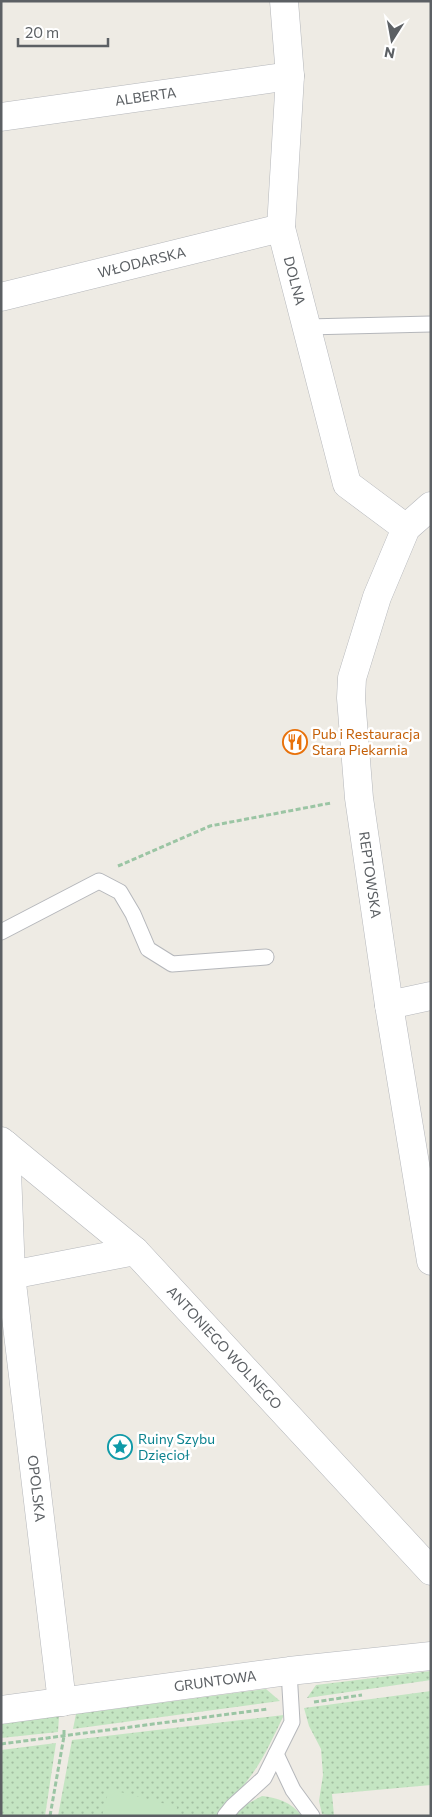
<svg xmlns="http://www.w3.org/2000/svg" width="432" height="1817" viewBox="0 0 432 1817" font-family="Commissioner,sans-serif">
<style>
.grass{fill:url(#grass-dots)}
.pitch{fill:#c4e5c2}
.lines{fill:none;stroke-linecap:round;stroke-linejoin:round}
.lane-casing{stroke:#b5b7bb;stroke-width:17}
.street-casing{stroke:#b5b7bb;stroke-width:29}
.path{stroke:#9bc5a4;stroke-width:3;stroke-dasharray:5 2.5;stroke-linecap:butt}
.lane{stroke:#fff;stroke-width:15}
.street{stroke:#fff;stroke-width:28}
.labels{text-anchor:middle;stroke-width:5;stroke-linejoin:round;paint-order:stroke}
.street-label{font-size:14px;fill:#5c6064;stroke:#fff}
.food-label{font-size:14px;fill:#c56008;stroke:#fff;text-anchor:start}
.culture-label{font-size:14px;fill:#0d838f;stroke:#fff;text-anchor:start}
</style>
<defs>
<pattern id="grass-dots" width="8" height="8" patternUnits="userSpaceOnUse" patternTransform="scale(1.25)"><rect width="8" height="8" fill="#c4e5c2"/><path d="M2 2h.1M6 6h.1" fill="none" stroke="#a2bda1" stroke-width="1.8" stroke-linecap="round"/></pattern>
</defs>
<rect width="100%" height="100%" fill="#eeebe4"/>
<g class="grass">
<polygon points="431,1671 431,1680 307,1698 316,1685"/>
<polygon points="266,1689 280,1701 73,1729 76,1714"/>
<polygon points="431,1691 431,1785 332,1794 334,1816 322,1814 319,1801 323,1775 321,1749 309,1726 304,1708"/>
<path d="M284 1715C273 1737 263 1761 247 1781 238 1793 225 1802 216 1816H58L72 1740Z"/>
<polygon points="59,1716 58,1732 1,1738 1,1724"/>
<polygon points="56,1743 45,1816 1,1816 1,1750"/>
<path d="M262 1796C278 1798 291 1802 302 1816H235L240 1808Z"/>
</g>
<polygon class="pitch" points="109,1789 177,1807 175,1816 102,1816"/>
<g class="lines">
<defs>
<g id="lane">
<polyline points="307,327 431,324"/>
<polyline points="1,932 99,881 120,892 133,914 148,949 172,964 266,957"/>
<polyline points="276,1754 293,1790 312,1816"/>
<polyline points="225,1816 233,1806 264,1778 292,1722 289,1671"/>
</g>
<g id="street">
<path id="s1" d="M284 1 290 76 281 228 347 484 406 528"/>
<path id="s2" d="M1 117 290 76"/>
<path id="s3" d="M1 297 281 228"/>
<path id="s4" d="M431 506 406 528 377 597 352 678 351 698 359 798 389 1005 431 1261"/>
<polyline points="389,1005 431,996"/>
<path id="s5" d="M1 1141 135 1251 431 1571"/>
<path id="s6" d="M6 1145 11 1275 62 1702"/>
<polyline points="11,1275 135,1251"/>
<path id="s7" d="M1 1710 289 1671 431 1656"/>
</g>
</defs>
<use href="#lane" class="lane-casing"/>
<use href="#street" class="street-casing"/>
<g class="path">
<polyline points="118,866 210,826 331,803"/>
<polyline points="314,1702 362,1695"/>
<polyline points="1,1744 268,1709"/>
<polyline points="50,1816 64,1736 64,1730"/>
</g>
<use href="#lane" class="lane"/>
<use href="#street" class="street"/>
</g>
<defs>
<symbol id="restaurant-ring" viewBox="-11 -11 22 22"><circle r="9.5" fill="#fff" stroke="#e8710a" stroke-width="1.5"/><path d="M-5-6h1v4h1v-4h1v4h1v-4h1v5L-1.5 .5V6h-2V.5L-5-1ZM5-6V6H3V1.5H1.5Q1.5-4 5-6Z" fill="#e8710a"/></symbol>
<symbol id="sight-ring" viewBox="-11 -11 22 22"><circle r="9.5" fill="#fff" stroke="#0f9aa8" stroke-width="1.5"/><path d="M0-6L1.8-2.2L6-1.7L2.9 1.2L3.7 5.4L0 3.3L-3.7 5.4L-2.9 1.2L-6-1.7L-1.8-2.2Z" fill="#0f9aa8"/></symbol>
</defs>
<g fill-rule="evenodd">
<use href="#restaurant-ring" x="281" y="728" width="28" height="28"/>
<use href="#sight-ring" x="106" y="1433" width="28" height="28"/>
</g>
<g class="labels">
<g class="street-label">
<text dy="5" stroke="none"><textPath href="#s2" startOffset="146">ALBERTA</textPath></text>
<text dy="5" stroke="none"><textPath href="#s3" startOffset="145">WŁODARSKA</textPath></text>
<text dy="5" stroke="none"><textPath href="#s1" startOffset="282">DOLNA</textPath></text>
<text dy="5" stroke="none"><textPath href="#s4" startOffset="391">REPTOWSKA</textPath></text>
<text dy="5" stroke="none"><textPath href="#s5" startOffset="305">ANTONIEGO WOLNEGO</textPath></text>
<text dy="5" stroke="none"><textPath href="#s6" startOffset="345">OPOLSKA</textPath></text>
<text dy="5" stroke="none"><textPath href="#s7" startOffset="216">GRUNTOWA</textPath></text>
</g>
<g class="food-label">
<text x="312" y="739">Pub i Restauracja<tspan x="312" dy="16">Stara Piekarnia</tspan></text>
</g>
<g class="culture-label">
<text x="138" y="1444">Ruiny Szybu<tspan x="138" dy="16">Dzięcioł</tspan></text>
</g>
</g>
<rect width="432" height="1817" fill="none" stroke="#5c6064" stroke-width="5"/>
<g transform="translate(392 40) rotate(191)" stroke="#ffffff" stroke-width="4" paint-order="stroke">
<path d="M0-4L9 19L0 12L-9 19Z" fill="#5c6064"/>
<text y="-8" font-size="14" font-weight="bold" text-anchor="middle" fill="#5c6064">N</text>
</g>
<path d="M18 38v8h90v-8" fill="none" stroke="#5c6064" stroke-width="2.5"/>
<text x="25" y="38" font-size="15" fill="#5c6064" stroke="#ffffff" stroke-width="4" paint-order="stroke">20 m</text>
</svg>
